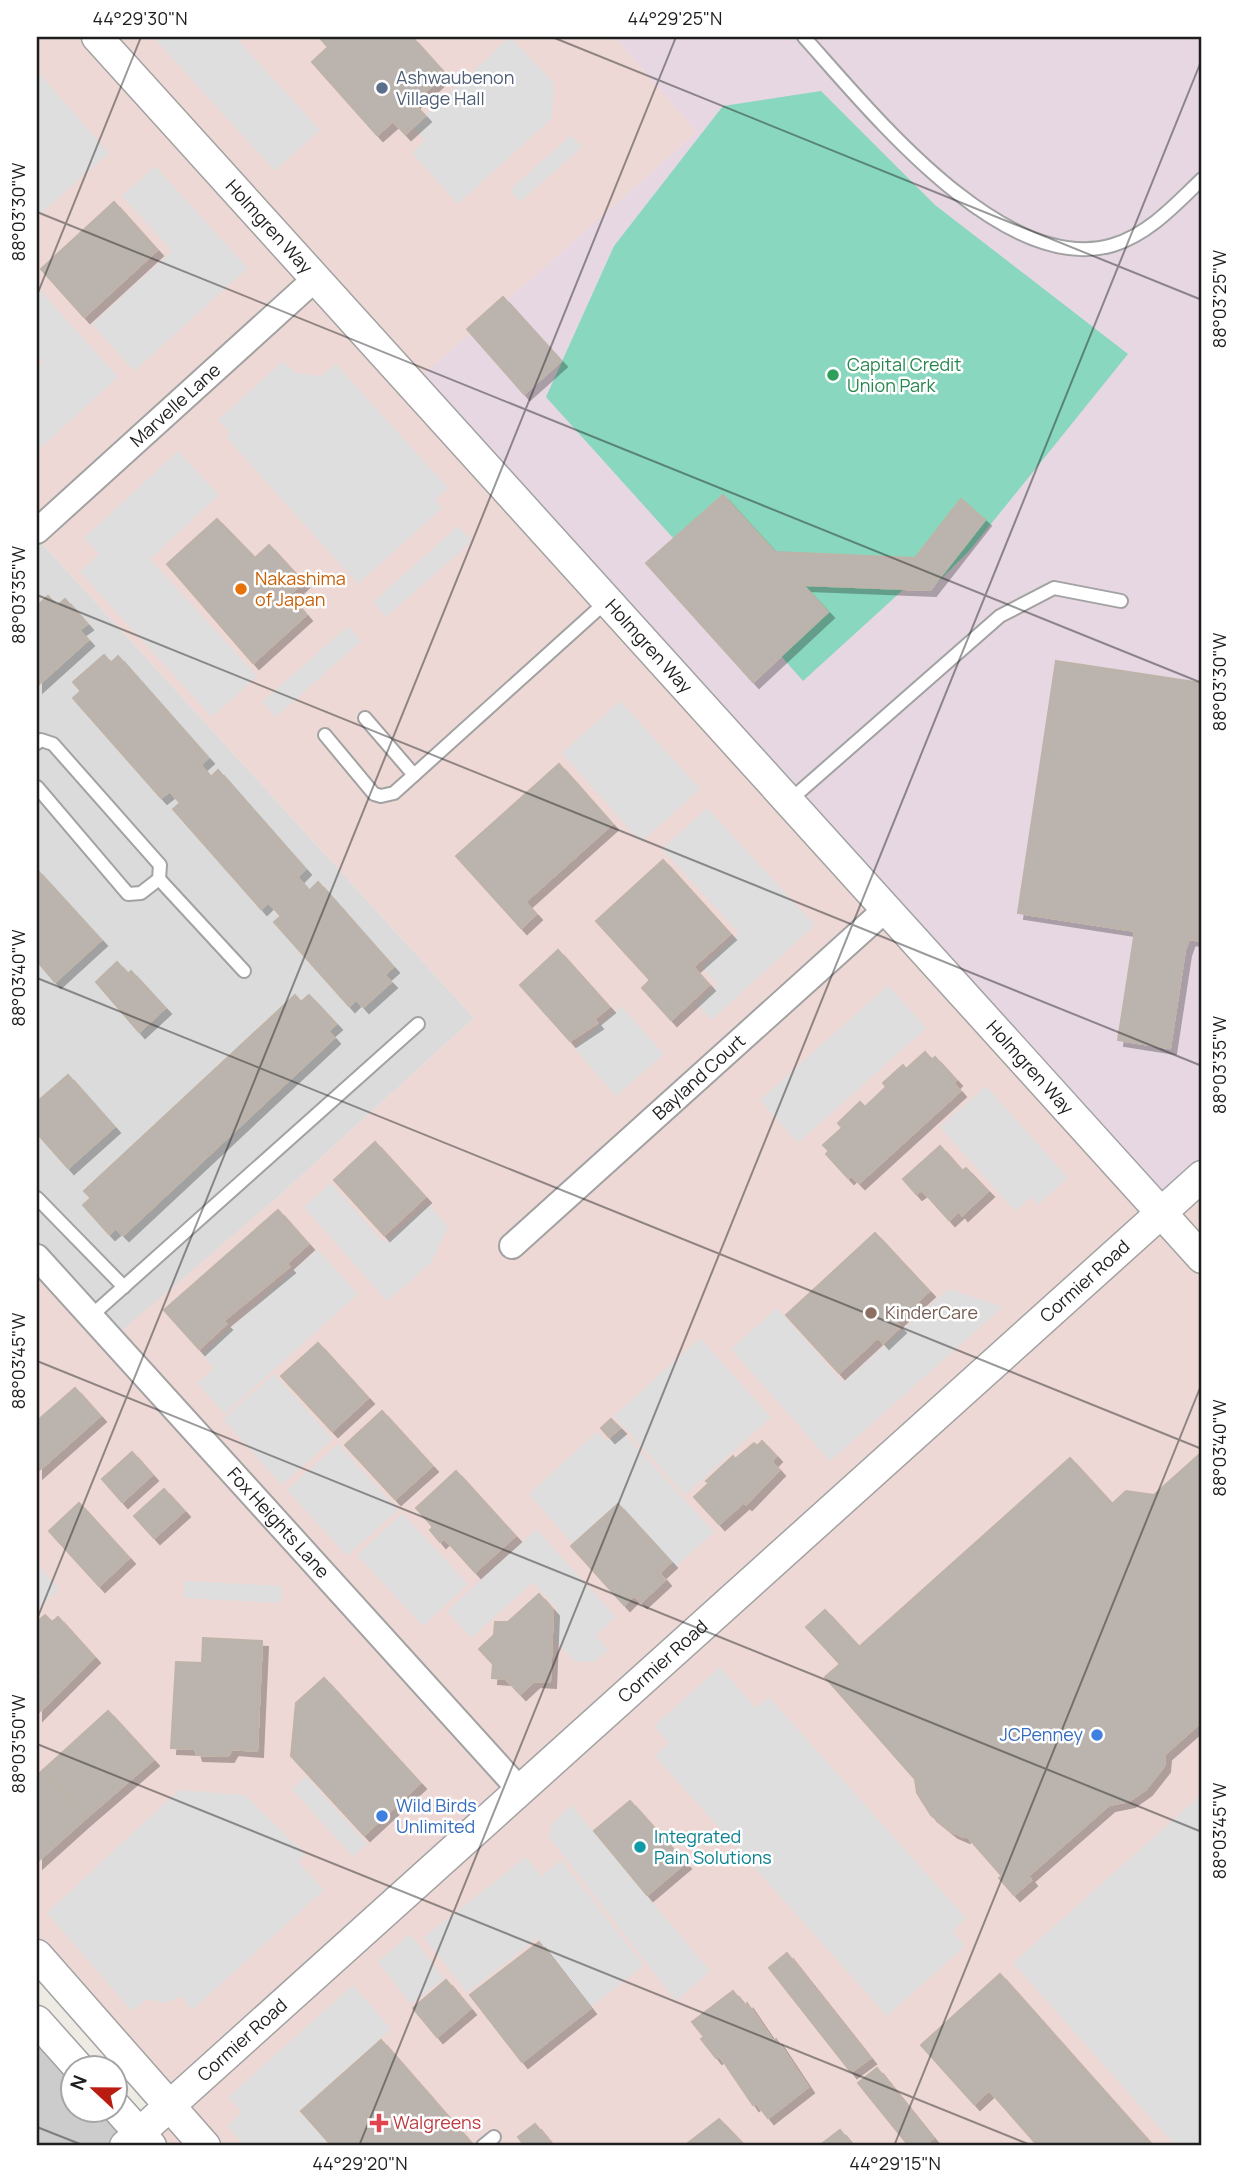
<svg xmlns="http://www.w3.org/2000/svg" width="1239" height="2183" viewBox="0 0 1239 2183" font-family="Manrope,sans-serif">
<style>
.residential{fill:#dcdbdb}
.commercial{fill:#edd8d5}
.industrial{fill:#e6d7e3}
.religious{fill:#ccc}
.pitch{fill:#89d7be}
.parking{fill:#dedede}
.building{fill:#bbb4ae;stroke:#beb3a8;stroke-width:2;filter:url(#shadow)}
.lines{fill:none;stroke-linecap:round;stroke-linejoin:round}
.service-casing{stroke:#a2a2a2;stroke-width:16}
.minor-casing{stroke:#a2a2a2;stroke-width:28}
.tertiary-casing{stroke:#a2a2a2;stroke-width:33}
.service{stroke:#fff;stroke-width:12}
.minor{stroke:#fff;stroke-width:24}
.tertiary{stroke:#fff;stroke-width:30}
.ticks{fill:none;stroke:#1e1e1e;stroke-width:2;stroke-opacity:0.45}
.service-dot{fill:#5c6f8a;stroke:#fff;stroke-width:2.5}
.leisure-dot{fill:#2e9e5b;stroke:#fff;stroke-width:2.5}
.food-dot{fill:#e8710a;stroke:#fff;stroke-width:2.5}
.education-dot{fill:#8d6e63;stroke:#fff;stroke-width:2.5}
.shop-dot{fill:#3f7fe0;stroke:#fff;stroke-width:2.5}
.culture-dot{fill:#0f9aa8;stroke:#fff;stroke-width:2.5}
.health-dot{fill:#e0444e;stroke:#fff;stroke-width:2.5}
.labels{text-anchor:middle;stroke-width:5;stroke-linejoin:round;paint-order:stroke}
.service-label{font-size:18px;fill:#4e5e75;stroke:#fff;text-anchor:start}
.street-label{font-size:18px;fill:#1e1e1e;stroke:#fff}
.leisure-label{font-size:18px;fill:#27864d;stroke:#fff;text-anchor:start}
.food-label{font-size:18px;fill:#c56008;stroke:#fff;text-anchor:start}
.education-label{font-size:18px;fill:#785e54;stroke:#fff;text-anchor:start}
.shop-label{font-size:18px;fill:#366cbe;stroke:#fff;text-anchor:end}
.culture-label{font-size:18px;fill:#0d838f;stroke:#fff;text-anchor:start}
.health-label{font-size:18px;fill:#be3a42;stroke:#fff;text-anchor:start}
.neatline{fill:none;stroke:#1e1e1e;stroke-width:2.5}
.ticks-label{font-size:18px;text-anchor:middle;fill:#1e1e1e}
</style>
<defs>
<filter id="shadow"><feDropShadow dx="6" dy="6" stdDeviation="0" flood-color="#0004"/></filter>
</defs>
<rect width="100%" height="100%" fill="#eeebe5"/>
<polygon class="residential" points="37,538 474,1018 280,1195 112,1340 37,1257"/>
<polygon class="commercial" points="37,37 615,37 698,132 412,385 1202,1176 1202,2146 125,2146 169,2106 37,1955 37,1257 112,1339 280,1195 474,1018 37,538"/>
<polygon class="industrial" points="615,37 1202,37 1202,1176 1161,1213 412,385 697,132"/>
<polygon class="religious" points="37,2021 74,2068 74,2110 116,2110 125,2146 37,2146"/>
<polygon class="pitch" points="821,91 935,205 1128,354 970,550 930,590 904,589 803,681 781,656 753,682 646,563 674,539 546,397 614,246 723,106"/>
<g class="parking">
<polygon points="153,37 235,37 320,130 275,171"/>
<polygon points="510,37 554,83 552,118 458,204 412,153 425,140 413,127"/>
<polygon points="37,71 109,153 37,217"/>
<polygon points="571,135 582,147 520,202 510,190"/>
<polygon points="155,166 248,268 134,371 92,324 172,251 122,196"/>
<polygon points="37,287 118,377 37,451 37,369 44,362 37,354"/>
<polygon points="283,361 295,373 321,376 336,364 448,488 435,500 442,508 358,584 226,437 230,433 218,420"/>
<polygon points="178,451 219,495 150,559 257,676 212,717 80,572 99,554 84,538"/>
<polygon points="458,526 472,541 386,617 373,602"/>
<polygon points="348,626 361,641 276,717 262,702"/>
<polygon points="620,701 700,789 641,842 562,753"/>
<polygon points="707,808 815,925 712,1020 697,1004 718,985 702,967 739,933 662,849"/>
<polygon points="888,985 926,1028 798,1143 760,1100"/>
<polygon points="621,1006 664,1054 616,1096 574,1048"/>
<polygon points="986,1086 1068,1178 1038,1205 1031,1197 1015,1211 940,1127"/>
<polygon points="331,1183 384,1243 428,1204 448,1227 431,1263 387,1301 304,1207"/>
<polygon points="317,1249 358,1294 225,1414 197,1383 214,1368 202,1354"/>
<polygon points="949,1289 1003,1307 830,1461 731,1349 777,1308 843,1382"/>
<polygon points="700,1338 771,1417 685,1495 614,1416"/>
<polygon points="274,1374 333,1439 282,1485 223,1419"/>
<polygon points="621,1430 714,1532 675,1567 618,1504 573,1544 529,1494 597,1432 607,1442"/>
<polygon points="338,1444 398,1510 347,1556 287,1490"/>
<polygon points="402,1513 468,1584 423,1626 357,1555"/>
<polygon points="536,1529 616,1617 596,1635 608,1650 595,1662 575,1662 555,1640 557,1608 533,1582 471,1638 447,1611"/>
<polygon points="37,1564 59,1589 37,1610"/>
<polygon points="185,1581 282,1586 281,1603 184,1598"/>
<polygon points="720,1667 756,1708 769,1697 966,1918 952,1931 965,1946 887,2016 655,1756 669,1743 654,1726"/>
<polygon points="306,1776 367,1844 353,1857 292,1789"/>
<polygon points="179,1790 245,1795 305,1854 298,1862 324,1890 192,2010 181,1996 166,2003 147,1999 132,2011 47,1913"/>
<polygon points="1202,1794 1202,2146 1176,2146 1013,1963"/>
<polygon points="571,1805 710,1971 676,2001 549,1837 551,1825"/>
<polygon points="526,1857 541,1876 561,1860 644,1965 591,2007 537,1938 467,1993 424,1937"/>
<polygon points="410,1934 444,1979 411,2004 378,1962"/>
<polygon points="353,1985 391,2029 299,2111 330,2146 245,2146 227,2126 242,2112 228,2097"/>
</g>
<g class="building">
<polygon points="319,37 412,37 445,74 413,103 425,116 405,134 393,121 377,135 312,62 328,47"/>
<polygon points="114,202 157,250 84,317 41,269"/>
<polygon points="503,297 561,361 524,394 467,329"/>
<polygon points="723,495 775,552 915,558 961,499 985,520 930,590 803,585 828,612 753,682 646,563"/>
<polygon points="217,519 255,558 269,545 303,582 289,595 306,615 253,663 167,564"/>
<polygon points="48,596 57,606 65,599 87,624 79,630 88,640 37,686 37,606"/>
<polygon points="104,655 111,663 118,656 208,758 200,765 211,777 218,770 305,869 297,877 309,891 318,882 393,967 384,975 391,982 363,1007 356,999 349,1006 274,922 281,916 268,902 261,909 173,809 180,803 170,791 161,798 73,698 81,691 73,682"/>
<polygon points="1056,661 1202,683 1202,941 1189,939 1185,950 1170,1048 1118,1040 1135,931 1018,913"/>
<polygon points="559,764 612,824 525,902 536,914 521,928 456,856"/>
<polygon points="663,860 730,934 693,967 709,985 671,1020 642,988 650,980 596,921"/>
<polygon points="37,870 101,940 55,982 37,961"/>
<polygon points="558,950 609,1007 594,1019 597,1023 570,1041 520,985"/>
<polygon points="117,962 128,974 131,971 165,1008 139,1032 96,982"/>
<polygon points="295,995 301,1002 309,995 336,1024 328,1031 334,1038 123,1235 116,1228 109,1234 83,1205 91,1198 84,1191"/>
<polygon points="925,1052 932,1060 935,1057 956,1080 953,1083 960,1091 859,1183 851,1175 848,1178 826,1154 829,1151 823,1145 842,1128 838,1123 860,1102 865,1107 886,1087 883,1083 903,1065 906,1069"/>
<polygon points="68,1075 114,1127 68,1168 37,1133 37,1102"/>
<polygon points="375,1142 425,1197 384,1235 334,1180"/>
<polygon points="940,1146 962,1171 966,1168 988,1191 962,1215 959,1211 949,1220 922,1190 916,1194 903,1179"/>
<polygon points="278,1210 308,1244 286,1264 289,1267 223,1321 226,1324 199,1349 164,1310"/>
<polygon points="875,1233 929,1291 895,1322 900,1327 883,1343 878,1337 839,1373 786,1315"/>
<polygon points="318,1343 368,1398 332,1431 281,1376"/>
<polygon points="75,1388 100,1416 37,1472 37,1421"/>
<polygon points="382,1411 432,1466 395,1499 345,1445"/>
<polygon points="611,1419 620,1428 609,1437 601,1428"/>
<polygon points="762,1441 776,1456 771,1461 779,1470 746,1504 744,1502 719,1524 694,1497 709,1483 706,1481 733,1456 735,1459 754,1443 757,1446"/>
<polygon points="132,1452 152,1475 122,1502 102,1479"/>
<polygon points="1202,1452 1202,1721 1165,1754 1164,1766 1146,1789 1129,1801 1109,1805 1028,1876 1031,1880 1014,1895 999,1878 1002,1876 966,1835 964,1837 952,1832 931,1815 917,1793 915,1779 825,1677 840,1664 806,1627 825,1610 859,1647 1070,1458 1112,1504 1126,1491 1154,1495"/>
<polygon points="456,1471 515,1536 475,1572 444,1538 440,1542 430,1530 433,1527 416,1508"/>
<polygon points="164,1489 184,1511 154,1538 134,1516"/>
<polygon points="79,1503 129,1558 99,1586 49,1531"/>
<polygon points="618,1504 671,1562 659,1573 665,1580 641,1602 634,1595 624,1605 571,1546"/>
<polygon points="539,1594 553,1610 550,1682 534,1681 520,1694 506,1679 492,1678 493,1664 479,1649 494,1635 495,1622 508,1622"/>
<polygon points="45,1615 52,1622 58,1617 94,1657 37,1714 37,1681 41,1677 37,1672 37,1622"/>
<polygon points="203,1638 262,1641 257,1751 232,1749 228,1756 197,1755 195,1749 171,1748 176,1662 202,1663"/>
<polygon points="324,1678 420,1783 364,1835 291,1756 296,1703"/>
<polygon points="108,1711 153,1760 87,1817 43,1770"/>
<polygon points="43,1770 87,1817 37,1862 37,1776"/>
<polygon points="630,1801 685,1863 647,1895 594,1831"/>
<polygon points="539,1942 590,2008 522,2062 470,1995"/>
<polygon points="787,1953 870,2058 851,2072 769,1968"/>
<polygon points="1000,1974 1153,2146 1038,2146 989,2090 974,2104 921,2045"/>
<polygon points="446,1980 470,2009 437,2037 413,2008"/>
<polygon points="733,1991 745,2006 747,2003 773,2041 776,2039 808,2087 768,2118 756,2103 753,2105 719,2055 716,2058 701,2039 704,2037 692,2022"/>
<polygon points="381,2040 471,2143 468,2146 332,2146 301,2111"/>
<polygon points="877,2068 933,2138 923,2146 909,2146 858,2083"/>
<polygon points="719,2119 745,2146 684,2146"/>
<polygon points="535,2124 553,2146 525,2146 518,2137"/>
<polygon points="840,2130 853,2146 819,2146"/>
</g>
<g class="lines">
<defs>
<g id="service">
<path d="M804 37C868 108 1003 278 1113 245 1149 234 1176 204 1202 179"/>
<polyline points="365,718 414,775"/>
<polyline points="325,735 374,794 381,796 394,793 607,601"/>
<polyline points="37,743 41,740 53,744 160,865 159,879 141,893 128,894 37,787"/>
<polyline points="789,801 1000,616 1054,588 1121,601"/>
<polyline points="159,879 244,971"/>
<polyline points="37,1198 124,1287"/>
<polyline points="91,1316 418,1024"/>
<polyline points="483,2146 494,2137"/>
</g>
<g id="minor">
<path id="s1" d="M37 531 315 279"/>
<path id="s2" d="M512 1246 886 909"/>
<path id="s3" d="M37 1257 520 1790"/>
</g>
<g id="tertiary">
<path id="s4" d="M97 37 1202 1258"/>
<polyline points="37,1955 205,2146"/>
<polyline points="37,2021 79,2068"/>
<polyline points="116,2107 151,2146"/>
<path id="s5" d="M125 2146 1202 1176"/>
</g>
</defs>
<use href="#service" class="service-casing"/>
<use href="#minor" class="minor-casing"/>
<use href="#tertiary" class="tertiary-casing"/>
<use href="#service" class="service"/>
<use href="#minor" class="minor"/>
<use href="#tertiary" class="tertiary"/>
</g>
<path class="ticks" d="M552 37 1202 300M37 212 1202 683M37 295 141 37M37 595 1202 1066M37 978 1202 1449M37 1361 1202 1832M37 1619 676 37M37 1744 1033 2146M37 2127 85 2146M359 2146 1202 59M894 2146 1202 1383"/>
<circle class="service-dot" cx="382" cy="88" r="7"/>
<circle class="leisure-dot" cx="833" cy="375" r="7"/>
<circle class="food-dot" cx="241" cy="589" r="7"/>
<circle class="education-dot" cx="871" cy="1313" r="7"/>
<g class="shop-dot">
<circle cx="1097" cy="1735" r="7"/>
<circle cx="382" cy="1816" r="7"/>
</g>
<circle class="culture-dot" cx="640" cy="1847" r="7"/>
<path class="health-dot" d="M375.5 2112.5h7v7h7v7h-7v7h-7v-7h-7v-7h7z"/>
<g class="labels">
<g class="service-label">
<text x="396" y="84">Ashwaubenon<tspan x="396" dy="21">Village Hall</tspan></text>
</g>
<g class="street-label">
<text dy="6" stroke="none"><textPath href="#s4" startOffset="256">Holmgren Way</textPath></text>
<text dy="6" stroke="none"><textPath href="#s1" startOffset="187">Marvelle Lane</textPath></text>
<text dy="6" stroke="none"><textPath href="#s4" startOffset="822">Holmgren Way</textPath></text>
<text dy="6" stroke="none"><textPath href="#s4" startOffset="1390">Holmgren Way</textPath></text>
<text dy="6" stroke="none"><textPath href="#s2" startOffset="252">Bayland Court</textPath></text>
<text dy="6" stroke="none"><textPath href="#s5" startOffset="1292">Cormier Road</textPath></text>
<text dy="6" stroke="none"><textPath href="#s3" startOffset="359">Fox Heights Lane</textPath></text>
<text dy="6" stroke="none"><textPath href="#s5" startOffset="724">Cormier Road</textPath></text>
<text dy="6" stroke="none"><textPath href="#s5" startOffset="158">Cormier Road</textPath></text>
</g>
<g class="leisure-label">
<text x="847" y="371">Capital Credit<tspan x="847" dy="21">Union Park</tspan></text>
</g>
<g class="food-label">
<text x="255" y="585">Nakashima<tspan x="255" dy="21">of Japan</tspan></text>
</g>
<g class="education-label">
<text x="885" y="1319">KinderCare</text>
</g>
<g class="shop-label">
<text x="1083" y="1741">JCPenney</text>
<text x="396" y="1812" text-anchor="start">Wild Birds<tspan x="396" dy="21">Unlimited</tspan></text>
</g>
<g class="culture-label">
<text x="654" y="1843">Integrated<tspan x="654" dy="21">Pain Solutions</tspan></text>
</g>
<g class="health-label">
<text x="393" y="2129">Walgreens</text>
</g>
</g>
<rect width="1239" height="2183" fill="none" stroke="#ffffff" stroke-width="77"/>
<g transform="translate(94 2089) rotate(292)"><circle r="33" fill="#ffffff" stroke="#a5a5a5" stroke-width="2"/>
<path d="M0-5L12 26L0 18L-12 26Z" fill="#bb1c11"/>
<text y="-10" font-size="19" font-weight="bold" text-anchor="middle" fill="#1e1e1e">N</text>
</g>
<rect x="38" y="38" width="1162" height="2106" class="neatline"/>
<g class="ticks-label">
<text x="140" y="25">44°29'30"N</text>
<text x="675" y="25">44°29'25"N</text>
<text transform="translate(19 212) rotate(-90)" y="6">88°03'30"W</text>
<text transform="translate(1220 299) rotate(-90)" y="6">88°03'25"W</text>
<text transform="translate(19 595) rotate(-90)" y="6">88°03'35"W</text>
<text transform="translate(1220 682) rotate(-90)" y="6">88°03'30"W</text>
<text transform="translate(19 978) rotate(-90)" y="6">88°03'40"W</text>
<text transform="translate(1220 1065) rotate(-90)" y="6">88°03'35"W</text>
<text transform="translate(19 1361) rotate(-90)" y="6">88°03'45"W</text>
<text transform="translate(1220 1448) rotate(-90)" y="6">88°03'40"W</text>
<text transform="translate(19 1744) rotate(-90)" y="6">88°03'50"W</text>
<text transform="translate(1220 1831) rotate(-90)" y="6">88°03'45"W</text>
<text x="360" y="2170">44°29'20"N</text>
<text x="895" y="2170">44°29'15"N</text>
</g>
</svg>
